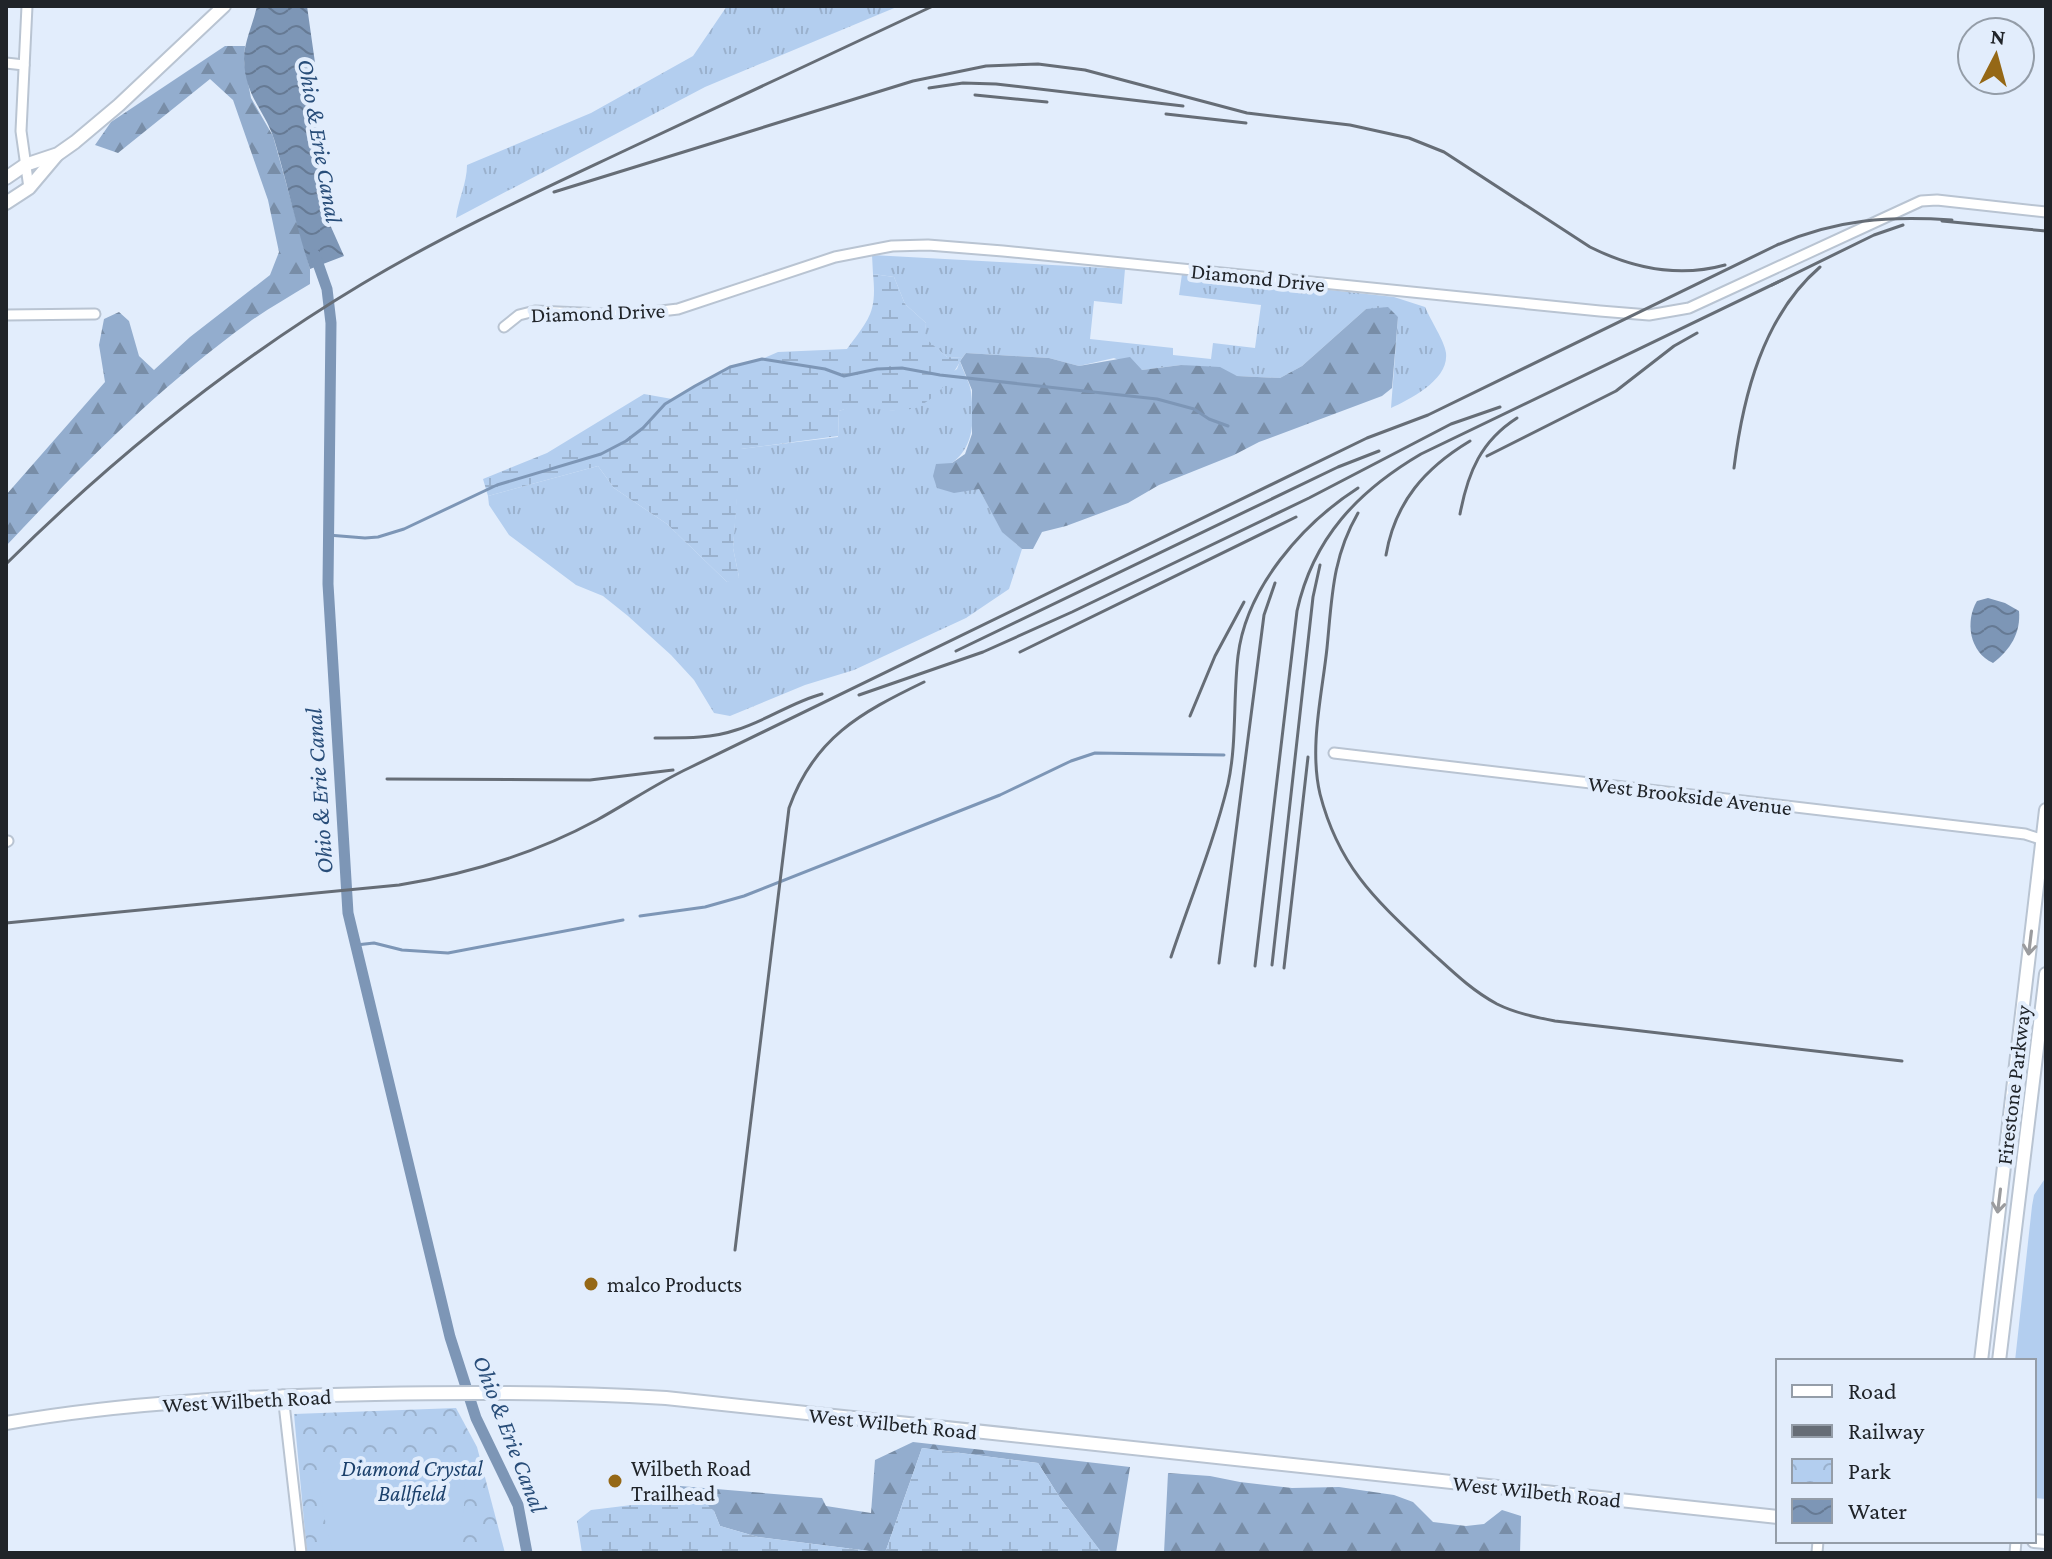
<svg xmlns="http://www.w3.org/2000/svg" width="2052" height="1559" viewBox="0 0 2052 1559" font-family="'Crimson Pro',serif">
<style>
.grass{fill:url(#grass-tufts)}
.forest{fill:url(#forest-firs)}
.wetland{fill:url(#wetland-marsh)}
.park{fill:url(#park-crowns)}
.garden{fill:#b3ceef}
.water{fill:url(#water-waves)}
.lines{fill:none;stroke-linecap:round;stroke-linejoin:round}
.stream{stroke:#7d96b6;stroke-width:3}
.canal{stroke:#7d96b6;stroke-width:11}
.street-casing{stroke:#b9c4d2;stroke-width:13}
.secondary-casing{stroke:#b9c4d2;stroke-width:16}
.street{stroke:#fff;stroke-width:9}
.secondary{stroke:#fff;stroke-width:12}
.rail{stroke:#666d76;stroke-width:3}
.oneway{stroke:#9b9c9f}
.poi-dot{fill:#956816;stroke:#e2edfc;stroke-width:3}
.labels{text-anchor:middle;stroke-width:8;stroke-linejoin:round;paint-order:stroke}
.street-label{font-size:22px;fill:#202429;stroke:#e2edfc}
.poi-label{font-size:22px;fill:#202429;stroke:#e2edfc;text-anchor:start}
.park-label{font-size:22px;font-style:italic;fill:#1b406b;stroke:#e2edfc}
.water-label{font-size:24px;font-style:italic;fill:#284d79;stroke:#e2edfc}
</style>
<defs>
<pattern id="grass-tufts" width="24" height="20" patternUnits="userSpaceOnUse" patternTransform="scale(2)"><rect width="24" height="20" fill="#b3ceef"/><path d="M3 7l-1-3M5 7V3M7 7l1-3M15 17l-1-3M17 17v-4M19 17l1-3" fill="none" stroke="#9ab1cd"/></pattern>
<pattern id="forest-firs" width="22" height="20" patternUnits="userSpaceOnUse" patternTransform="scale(2)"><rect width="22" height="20" fill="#93adce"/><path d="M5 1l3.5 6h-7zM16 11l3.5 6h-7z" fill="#788da7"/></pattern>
<pattern id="wetland-marsh" width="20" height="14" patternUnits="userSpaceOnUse" patternTransform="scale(2)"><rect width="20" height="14" fill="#b3ceef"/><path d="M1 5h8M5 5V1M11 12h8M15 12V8" fill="none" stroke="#9ab1cd"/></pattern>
<pattern id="park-crowns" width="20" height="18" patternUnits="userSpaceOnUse" patternTransform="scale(2)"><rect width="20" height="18" fill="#b3ceef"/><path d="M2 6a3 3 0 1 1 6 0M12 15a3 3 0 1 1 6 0" fill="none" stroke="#9ab1cd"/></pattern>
<pattern id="water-waves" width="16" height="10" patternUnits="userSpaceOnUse" patternTransform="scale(2)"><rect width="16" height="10" fill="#7d96b6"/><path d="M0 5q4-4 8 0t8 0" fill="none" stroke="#667a94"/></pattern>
</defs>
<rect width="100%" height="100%" fill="#e2edfc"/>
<g class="grass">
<path d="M727 6H899L705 87 456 218C458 200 467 183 467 165L591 113 693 56Z"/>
<path d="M872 255 1125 269 1122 304 1094 301 1090 339 1173 348V355L1211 359 1213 343 1255 348 1261 305 1179 295 1182 274 1394 297 1425 307C1430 319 1445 342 1446 353 1449 380 1410 399 1391 408L1398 317 1366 309 1302 366 1280 378 1237 376 1181 365 1142 370 1114 358 1079 366 1049 358 966 353 962 358 947 357 924 338 926 323 905 304 894 277 873 274Z"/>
<path d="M960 361C963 372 970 382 971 392 974 419 975 446 952 463L979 489 1002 531 1022 549 1009 589 966 618 854 670 805 685 730 716 714 713 694 680 671 655 628 616 603 596 576 585 509 535 489 505 488 496 598 466 614 488 667 524 727 582 739 577 733 548 740 449 838 437 839 411 855 405 896 411 957 369Z"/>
</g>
<g class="forest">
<path d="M225 46H245L244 62 251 98 273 136 310 269V284C289 297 267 309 248 323 159 387 81 466 6 546V495L105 382 99 345 104 319 119 312 129 321 139 356 154 370 190 337 270 275 279 252 268 200 233 100 210 79 118 153 95 145 111 122Z"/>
<polygon points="1388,307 1398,317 1392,388 1382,396 1259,442 1234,455 1159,485 1128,503 1066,526 1042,532 1033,549 1022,549 1002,532 979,489 954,493 937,488 933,476 936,464 952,463 965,454 972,434 972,390 960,361 966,353 1049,358 1079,366 1130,357 1142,370 1181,365 1220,367 1237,376 1280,378 1302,366 1366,309"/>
<polygon points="913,1442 1130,1467 1116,1553 1101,1552 1060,1498 1038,1463 922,1448 885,1553 758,1537 720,1526 714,1511 675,1500 680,1486 822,1498 826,1506 871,1513 875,1460"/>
<polygon points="1168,1473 1210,1476 1240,1482 1292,1488 1339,1487 1394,1495 1413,1502 1433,1522 1466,1526 1484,1524 1502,1510 1521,1516 1520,1553 1164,1553"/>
</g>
<g class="wetland">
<path d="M873 274 894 277 905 304 926 323 925 338 947 357 962 358C948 384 929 411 896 411 875 410 860 403 839 411L838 436 741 449 733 548 739 577 735 581 727 582 667 524 614 488 598 466 488 496 483 479 547 453 644 394 672 399 730 367 762 359 778 352 847 349C869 319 877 313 873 274Z"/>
<polygon points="922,1448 1038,1463 1060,1498 1102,1553 582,1553 577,1521 591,1510 681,1499 706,1503 714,1511 720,1526 758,1537 885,1553"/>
</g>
<polygon class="park" points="456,1408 477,1447 505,1553 307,1553 294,1414"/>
<g class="garden">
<polygon points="2046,1177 2046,1499 2034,1498 2034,1361 2015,1361 2032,1206 2034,1195"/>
<path d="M460 1451C467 1486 468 1521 449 1553H333L324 1516 320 1487 325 1480 353 1477Z"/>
</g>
<g class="water">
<path d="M257 6H307L317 77 313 100 327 218 344 256 310 269C296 226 287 182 274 139 264 109 245 97 244 59 244 42 253 24 257 6Z"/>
<path d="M1988 598 2005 603 2019 611C2021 633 2010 650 1993 663 1969 652 1965 621 1977 601Z"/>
</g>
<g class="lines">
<g class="stream">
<polyline points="328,535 365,538 378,537 404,529 497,485 601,454 626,441 643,428 665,404 695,386 730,367 762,359 825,369 844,376 877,369 902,368 940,375 1157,399 1194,409 1209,419 1228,426"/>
<polyline points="640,916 705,907 744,896 1000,795 1071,761 1095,753 1224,755"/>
<polyline points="356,945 374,943 402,950 448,953 623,920"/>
</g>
<polyline class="canal" points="315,255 327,289 331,323 328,584 348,913 450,1337 476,1418 518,1505 527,1553"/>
<defs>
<g id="street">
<polyline points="27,6 21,131 29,188"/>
<polyline points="6,63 24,65"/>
<polyline points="6,315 95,314"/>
<polyline points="504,327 519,315 535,311 627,315 678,309 835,257 892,246 928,245 1003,251 1600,311 1649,315 1689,308 1921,201 1937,200 2046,212"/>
<polyline points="1334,753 2025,834 2046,841"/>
<polyline points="6,842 8,841"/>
<polyline points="283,1395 301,1553"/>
<polyline points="1817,1553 1818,1541"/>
<polyline points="2015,1553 2016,1541"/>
</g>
<g id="secondary">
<polyline points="6,178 25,165 58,154 75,142 119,105 224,6"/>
<polyline points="6,203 29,188 56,156"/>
<polyline points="1981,1361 2046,810"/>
<polyline points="1999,1361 2046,974"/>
<path d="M6 1423C127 1402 252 1396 375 1394 472 1392 568 1392 666 1398L1778 1517"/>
<polyline points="2034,1541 2046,1542"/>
</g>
</defs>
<use href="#street" class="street-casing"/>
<use href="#secondary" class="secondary-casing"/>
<use href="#street" class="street"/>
<use href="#secondary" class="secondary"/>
<g class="rail">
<polyline points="929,88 963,83 996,84 1183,106"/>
<polyline points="975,95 1047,102"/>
<polyline points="1166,114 1246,123"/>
<path d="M554 192 913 81 986 66 1038 64 1085 70 1247 113 1350 125 1409 138 1444 152 1590 247C1632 268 1678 278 1725 265"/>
<polyline points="1942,221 2046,231"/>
<polyline points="1772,285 1874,235 1903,225"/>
<polyline points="1487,456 1616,391 1674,346 1697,333"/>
<path d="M1734 468C1743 396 1763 316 1820 267"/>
<path d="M1358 513C1332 558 1332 598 1327 648 1322 695 1309 747 1320 794 1339 868 1377 901 1430 951 1451 970 1471 990 1497 1004 1515 1013 1535 1017 1555 1021L1902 1061"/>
<path d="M1460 514C1468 472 1481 441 1517 418"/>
<path d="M1386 555C1395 502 1425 468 1470 441"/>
<path d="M6 564C114 457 232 362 362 284 447 233 537 192 626 150 728 102 831 54 933 6"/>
<polyline points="956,651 1338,467 1379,451"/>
<polyline points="1020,652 1296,517"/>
<polyline points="859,695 983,652 1072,612 1309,498 1451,424 1500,407"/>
<polyline points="1190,716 1215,656 1244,602"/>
<path d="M655 738C682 738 710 739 736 730 766 721 792 702 822 694"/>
<polyline points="387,779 590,780 673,770"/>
<path d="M6 923 399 885C468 874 536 853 597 820 628 803 657 783 689 768L1367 438 1428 415 1777 245C1837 219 1888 216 1952 220"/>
<path d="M1171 957C1190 900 1214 842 1228 784 1237 743 1233 698 1238 656 1246 588 1302 524 1358 488"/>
<polyline points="1219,963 1264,615 1275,583"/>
<polyline points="1272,965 1313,597 1320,565"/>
<path d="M1255 966 1297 611C1313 538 1358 491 1421 454L1782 280"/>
<polyline points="1284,968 1308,757"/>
<path d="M735 1250 789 808C814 738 860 713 924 682"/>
</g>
</g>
<defs><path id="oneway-shaft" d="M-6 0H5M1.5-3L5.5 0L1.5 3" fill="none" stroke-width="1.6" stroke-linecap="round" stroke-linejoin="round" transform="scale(2)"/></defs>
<g class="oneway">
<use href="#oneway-shaft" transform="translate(2030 943) rotate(97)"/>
<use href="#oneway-shaft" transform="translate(1999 1201) rotate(97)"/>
</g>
<g class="poi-dot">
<circle cx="591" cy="1284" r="8"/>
<circle cx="615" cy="1481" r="8"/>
</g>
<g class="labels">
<g class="street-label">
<text transform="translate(1258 277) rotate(6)" y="8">Diamond Drive</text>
<text transform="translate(598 312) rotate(-2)" y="8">Diamond Drive</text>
<text transform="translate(1690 795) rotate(7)" y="8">West Brookside Avenue</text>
<text transform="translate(2013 1085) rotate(-83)" y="8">Firestone Parkway</text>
<text transform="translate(247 1400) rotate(-3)" y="8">West Wilbeth Road</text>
<text transform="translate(893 1423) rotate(6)" y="8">West Wilbeth Road</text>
<text transform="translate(1537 1491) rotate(6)" y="8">West Wilbeth Road</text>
</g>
<g class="poi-label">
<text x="607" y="1292">malco Products</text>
<text x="631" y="1476">Wilbeth Road<tspan x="631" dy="25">Trailhead</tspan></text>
</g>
<g class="park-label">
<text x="412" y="1476">Diamond Crystal<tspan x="412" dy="25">Ballfield</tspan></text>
</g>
<g class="water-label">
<text transform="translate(320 141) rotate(80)" y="8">Ohio &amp; Erie Canal</text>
<text transform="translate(319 791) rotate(-94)" y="8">Ohio &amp; Erie Canal</text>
<text transform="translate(510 1434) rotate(69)" y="8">Ohio &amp; Erie Canal</text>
</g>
</g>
<rect width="2052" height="1559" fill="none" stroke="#202429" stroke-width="16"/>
<rect x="1776" y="1359" width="260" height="184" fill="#e2edfc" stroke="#949da8" stroke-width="2"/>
<rect x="1792" y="1385" width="40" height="12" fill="#ffffff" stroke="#949da8" stroke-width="2"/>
<text x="1848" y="1399" font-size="24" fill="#202429">Road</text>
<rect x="1792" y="1425" width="40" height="12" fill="#666d76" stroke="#949da8" stroke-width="2"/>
<text x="1848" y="1439" font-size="24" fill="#202429">Railway</text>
<rect x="1792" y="1459" width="40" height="24" fill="url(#park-crowns)" stroke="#949da8" stroke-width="2"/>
<text x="1848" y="1479" font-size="24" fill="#202429">Park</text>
<rect x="1792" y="1499" width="40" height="24" fill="url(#water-waves)" stroke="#949da8" stroke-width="2"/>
<text x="1848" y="1519" font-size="24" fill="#202429">Water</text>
<g transform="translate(1996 56) rotate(6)"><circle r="38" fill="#e2edfc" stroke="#949da8" stroke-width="2"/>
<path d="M0-6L14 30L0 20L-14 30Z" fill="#956816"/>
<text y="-12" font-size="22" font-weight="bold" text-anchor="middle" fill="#202429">N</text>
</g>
</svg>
